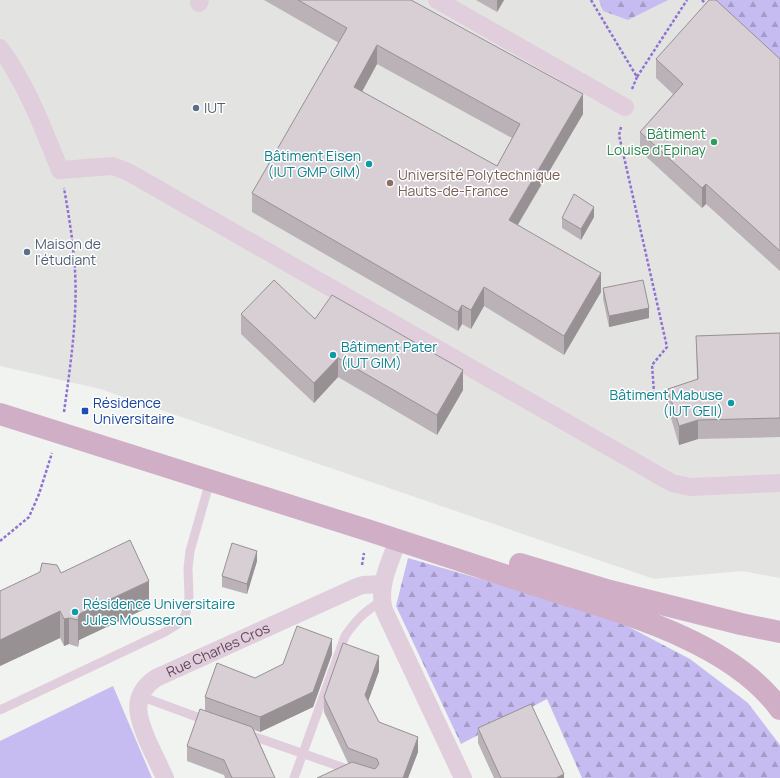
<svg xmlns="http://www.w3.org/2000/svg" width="780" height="778" viewBox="0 0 780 778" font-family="Manrope,sans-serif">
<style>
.education{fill:#e3e4e1}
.grass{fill:#c7bcf2}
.forest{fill:url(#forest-firs)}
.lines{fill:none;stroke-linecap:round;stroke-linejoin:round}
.path{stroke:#9072d3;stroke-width:2.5;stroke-dasharray:3 2;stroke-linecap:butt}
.service{stroke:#e1cedc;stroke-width:9}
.minor{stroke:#e1cedc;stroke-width:18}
.primary{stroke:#d0aec6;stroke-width:22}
.wall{fill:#bab2b6;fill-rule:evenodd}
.shaded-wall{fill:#979194}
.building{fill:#d8cfd4;stroke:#979194;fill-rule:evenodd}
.service-dot{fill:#5c6f8a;stroke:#fff;stroke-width:1.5}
.leisure-dot{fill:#2e9e5b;stroke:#fff;stroke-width:1.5}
.culture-dot{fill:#0f9aa8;stroke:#fff;stroke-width:1.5}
.education-dot{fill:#8d6e63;stroke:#fff;stroke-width:1.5}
.transit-dot{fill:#1a4fb4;stroke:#fff;stroke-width:1.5}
.labels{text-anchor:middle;stroke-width:3;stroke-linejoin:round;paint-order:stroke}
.service-label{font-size:14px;fill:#4e5e75;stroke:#fff;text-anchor:start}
.leisure-label{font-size:14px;fill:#27864d;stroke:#fff;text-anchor:end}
.culture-label{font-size:14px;fill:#0d838f;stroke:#fff;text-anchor:end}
.education-label{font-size:14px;fill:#785e54;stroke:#fff;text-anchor:start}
.transit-label{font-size:14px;fill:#164399;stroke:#fff;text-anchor:start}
.street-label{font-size:14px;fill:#5f4758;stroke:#fff}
</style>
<defs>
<pattern id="forest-firs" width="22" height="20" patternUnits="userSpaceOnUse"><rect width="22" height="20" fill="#c7bcf2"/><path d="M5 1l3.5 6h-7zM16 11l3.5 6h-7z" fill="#a59bc7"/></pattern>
</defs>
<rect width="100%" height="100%" fill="#f0f3f0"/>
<polygon class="education" points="0,0 780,0 780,578 742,571 654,579 100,389 0,366"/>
<polygon class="grass" points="113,686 152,778 0,778 0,741"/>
<g class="forest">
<polygon points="599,0 668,0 628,20 603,11"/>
<polygon points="711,0 780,0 780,62"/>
<polygon points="408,558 608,616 690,659 748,703 780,745 780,778 582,778 547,699 461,744 396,606"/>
</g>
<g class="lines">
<g class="path">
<polyline points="591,0 637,77 687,0"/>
<polyline points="702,0 707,5"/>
<polyline points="632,89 637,77"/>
<polyline points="621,127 619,135 667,347 652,365 654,392"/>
<path d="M64 412C71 361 79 309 74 258 72 234 68 211 64 188"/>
<polyline points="0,541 29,517 39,494 52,453"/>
<polyline points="362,565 364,553"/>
</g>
<g class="service">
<polyline points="140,696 208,721"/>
<polyline points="0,710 165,632 178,624 183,619 186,613 189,597 188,568 190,551 210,481"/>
<polyline points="247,734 373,778"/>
<path d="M294 778 345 636C356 620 365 611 382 601"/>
</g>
<g class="minor">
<polyline points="437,0 625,107"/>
<polyline points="199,3 200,0"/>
<path d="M0 48C27 85 43 128 60 170L113 166 130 173 672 483 690 487 780 483"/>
<path d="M398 540C390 562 377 587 384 610L463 778"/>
<path id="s1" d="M165 778C160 767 154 755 149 744 138 719 129 696 156 678L357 587 363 585 383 584"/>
</g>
<g class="primary">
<path d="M0 414C122 453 244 492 367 530 423 548 479 567 535 585 615 611 729 639 780 709"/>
<polyline points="520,564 610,591 741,624 780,632"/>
</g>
</g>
<g class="wall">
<path d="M264 0H411L583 114 518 225 601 292 564 355 484 306 471 329 462 324 458 331 252 212V193L339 43ZM377 64 512 138 497 166 362 92Z"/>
<polygon points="476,0 504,0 497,12"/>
<polygon points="656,59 780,59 780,271 706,204 702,208 640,151 640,132 673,94 656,78"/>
<polygon points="594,217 581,240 562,228 562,218"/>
<polygon points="603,288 649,318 609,327 603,299"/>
<polygon points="241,314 315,319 463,390 437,435 338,377 314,403 241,334"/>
<polygon points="780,333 780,437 698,439 679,445 668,408 668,389 697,380 696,336"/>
<polygon points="257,561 247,594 222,587 222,576"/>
<polygon points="61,573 149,607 79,640 78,647 69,644 64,646 60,638 0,666"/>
<polygon points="332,654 313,707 260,732 254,730 275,778 225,778 224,775 187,761 187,746 205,710 205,697 255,678"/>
<polygon points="379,671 368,701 379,722 418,752 408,778 348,763 324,712 324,697"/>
<polygon points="478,728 564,778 494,778 478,743"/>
</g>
<g class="shaded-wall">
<polygon points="497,0 504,0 497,12"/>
<polygon points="377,45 377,64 354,106 354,87"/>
<polygon points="583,94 583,114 509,239 509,220"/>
<polygon points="706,184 706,204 702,208 702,188"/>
<polygon points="594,207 594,217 581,240 581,229"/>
<polygon points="601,273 601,292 564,355 564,336"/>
<polygon points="484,287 484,306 471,329 471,310"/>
<polygon points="462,305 462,324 458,331 458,312"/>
<polygon points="649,308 649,318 609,327 609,316"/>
<polygon points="338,358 338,377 314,403 314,383"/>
<polygon points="463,370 463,390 437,435 437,415"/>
<polygon points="698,420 698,439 679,445 679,426"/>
<polygon points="257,551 257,561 247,594 247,584"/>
<polygon points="149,581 149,607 79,640 78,647 78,620 79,614"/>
<polygon points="60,611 60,638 0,666 0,640"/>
<polygon points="69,618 69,644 64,646 64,619"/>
<polygon points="332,639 332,654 313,707 260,732 260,717"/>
<polygon points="379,656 379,671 365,710 365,695"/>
<polygon points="418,737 418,752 408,778 403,778"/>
<polygon points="564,774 564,778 556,778"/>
</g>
<g class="building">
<path d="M298 0H411L583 94 509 220 601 273 564 336 484 287 471 310 462 305 458 312 252 193 347 28ZM377 45 520 124 497 166 354 87Z"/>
<polygon points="709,0 716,0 780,59 780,251 706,184 702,188 640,132 683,84 656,59"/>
<polygon points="574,194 594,207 581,229 562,218"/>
<polygon points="274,280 315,319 332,295 463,370 437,415 338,358 314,383 241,314"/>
<polygon points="643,280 649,308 609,316 603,288"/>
<polygon points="780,333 780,418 698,420 679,426 668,389 698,379 696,336"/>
<polygon points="130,540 149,581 79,614 78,620 69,618 64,619 60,611 0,640 0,591 40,572 42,563 57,565 61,573"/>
<polygon points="232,543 257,551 247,584 222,576"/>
<polygon points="297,626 332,639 313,692 260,717 205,697 217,663 255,678 283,664"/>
<polygon points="343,643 379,656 365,695 379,722 418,737 403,778 317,778 352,762 375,769 379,764 377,759 348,748 324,697"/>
<polygon points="531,704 564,774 556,778 501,778 478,728"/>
<polygon points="200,709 252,727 275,778 232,778 224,760 187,746"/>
</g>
<g class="service-dot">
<circle cx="196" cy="108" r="4"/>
<circle cx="27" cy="252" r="4"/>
</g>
<circle class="leisure-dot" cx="714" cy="142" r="4"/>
<g class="culture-dot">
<circle cx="369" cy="164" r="4"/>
<circle cx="333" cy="355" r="4"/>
<circle cx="731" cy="403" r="4"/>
<circle cx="75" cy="612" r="4"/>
</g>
<circle class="education-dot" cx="390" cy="183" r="4"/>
<rect class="transit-dot" x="81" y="407" width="8" height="8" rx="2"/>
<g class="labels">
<g class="service-label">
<text x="204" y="113">IUT</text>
<text x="35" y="249">Maison de<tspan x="35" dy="16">l'étudiant</tspan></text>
</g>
<g class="leisure-label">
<text x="706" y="139">Bâtiment<tspan x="706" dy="16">Louise d'Epinay</tspan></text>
</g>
<g class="culture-label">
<text x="361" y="161">Bâtiment Eisen<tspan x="361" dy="16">(IUT GMP GIM)</tspan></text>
<text x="341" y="352" text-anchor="start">Bâtiment Pater<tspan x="341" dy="16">(IUT GIM)</tspan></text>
<text x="723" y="400">Bâtiment Mabuse<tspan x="723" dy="16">(IUT GEII)</tspan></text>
<text x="83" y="609" text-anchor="start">Résidence Universitaire<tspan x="83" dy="16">Jules Mousseron</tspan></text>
</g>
<g class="education-label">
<text x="398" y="180">Université Polytechnique<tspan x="398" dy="16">Hauts-de-France</tspan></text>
</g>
<g class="transit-label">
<text x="93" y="408">Résidence<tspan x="93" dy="16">Universitaire</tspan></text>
</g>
<g class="street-label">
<text dy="5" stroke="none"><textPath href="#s1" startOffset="180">Rue Charles Cros</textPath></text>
</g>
</g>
</svg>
